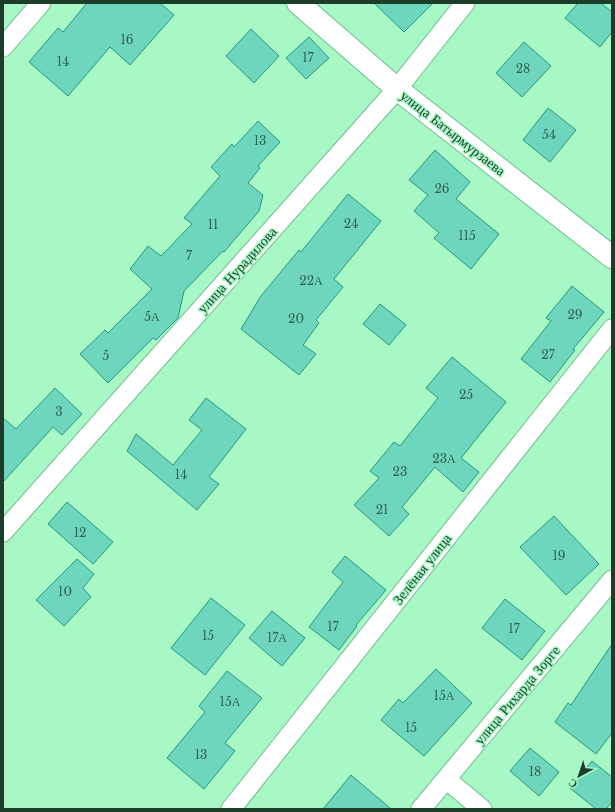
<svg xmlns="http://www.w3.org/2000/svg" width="615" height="812" viewBox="0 0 615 812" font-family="'Libre Baskerville',serif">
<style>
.building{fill:#6ed6bd;stroke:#249781}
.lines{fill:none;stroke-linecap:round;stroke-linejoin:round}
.minor-casing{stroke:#6fbe8f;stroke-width:21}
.tertiary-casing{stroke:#6fbe8f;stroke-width:24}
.minor{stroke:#fff;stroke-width:19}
.tertiary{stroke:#fff;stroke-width:22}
.labels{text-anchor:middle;stroke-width:3;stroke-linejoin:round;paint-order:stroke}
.number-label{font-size:12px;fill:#30634f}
.street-label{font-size:14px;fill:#1c3d2a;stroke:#a8f8c6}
</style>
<rect width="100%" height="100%" fill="#a8f8c6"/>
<g class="building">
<polygon points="87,3 160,3 174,15 130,65 110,47 68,96 29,62 58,28 63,32"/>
<polygon points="374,3 433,3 404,32"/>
<polygon points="578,3 601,3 612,12 612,32 600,47 565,18"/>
<polygon points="251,29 279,56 254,83 226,56"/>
<polygon points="309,37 329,58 306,79 286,58"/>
<polygon points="524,42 551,66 522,97 496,73"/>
<polygon points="548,108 576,130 550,162 523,140"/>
<polygon points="258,121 280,142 258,166 260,168 248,183 263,195 259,211 224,252 223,251 184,291 178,318 156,340 153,338 108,383 80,354 105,330 108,333 152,289 130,269 148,246 161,256 192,224 184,218 220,176 211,167 232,144 234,147"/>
<polygon points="435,150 470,182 456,199 499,234 471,269 434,238 439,233 414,211 428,195 409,180"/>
<polygon points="348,194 381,221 334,279 343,287 316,320 319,323 303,345 316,354 299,375 241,329 261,296 299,250 301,252"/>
<polygon points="572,286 604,312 573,349 575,350 550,382 521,359 551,321 546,318"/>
<polygon points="380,304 406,325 389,345 363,324"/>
<polygon points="452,357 506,402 461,458 479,472 463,492 435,467 402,507 409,514 389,536 354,505 379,478 370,471 394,442 400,446 438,398 426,388"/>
<polygon points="55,388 82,414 62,435 53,427 3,482 3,418 16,429"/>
<polygon points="206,398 246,429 209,477 219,484 197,510 127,451 136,434 173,465 202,430 189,420"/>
<polygon points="67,502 113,542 93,564 48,524"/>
<polygon points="554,516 599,564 566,595 520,547"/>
<polygon points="345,556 386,590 356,625 357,626 339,650 309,627 343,582 332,572"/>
<polygon points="77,559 94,574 83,588 91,597 64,626 36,600"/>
<polygon points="211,598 245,625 205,675 171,648"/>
<polygon points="505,599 545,631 522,660 482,628"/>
<polygon points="272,611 305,638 282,666 249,638"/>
<polygon points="612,644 612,733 596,754 555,722 568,703 571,705"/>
<polygon points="436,669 472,703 424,756 381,720 399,699 403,703"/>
<polygon points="227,671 262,698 225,743 235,751 204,789 167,758 205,712 199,706"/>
<polygon points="530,748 559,772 539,796 510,771"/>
<polygon points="592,761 612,777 612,802 606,809 596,809 570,788"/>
<polygon points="351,775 391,809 323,809"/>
</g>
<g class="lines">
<defs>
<g id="minor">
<polyline points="3,47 41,3"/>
<polyline points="3,532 397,89 465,3"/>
<polyline points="446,779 482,809"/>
<polyline points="231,809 612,329"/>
<polyline points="421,809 612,580"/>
</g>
<polyline id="tertiary" points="298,3 397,89 612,257"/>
</defs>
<use href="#minor" class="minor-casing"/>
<use href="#tertiary" class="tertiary-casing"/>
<use href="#minor" class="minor"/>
<use href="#tertiary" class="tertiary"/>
</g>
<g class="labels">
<g class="number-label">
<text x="127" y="44">16</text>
<text x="308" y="62">17</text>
<text x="63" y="66">14</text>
<text x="523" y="73">28</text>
<text x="549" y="139">54</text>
<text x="260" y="145">13</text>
<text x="442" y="193">26</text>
<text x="351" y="228">24</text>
<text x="213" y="229">11</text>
<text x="467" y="240">115</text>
<text x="189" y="260">7</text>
<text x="311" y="285">22А</text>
<text x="575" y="319">29</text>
<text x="152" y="321">5А</text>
<text x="296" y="323">20</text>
<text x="548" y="359">27</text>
<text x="106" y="360">5</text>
<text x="466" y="399">25</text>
<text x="59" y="416">3</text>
<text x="444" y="463">23А</text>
<text x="400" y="476">23</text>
<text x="181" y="479">14</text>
<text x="382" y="514">21</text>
<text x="80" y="537">12</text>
<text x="559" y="560">19</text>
<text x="65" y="596">10</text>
<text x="333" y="631">17</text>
<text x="514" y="633">17</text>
<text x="208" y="640">15</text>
<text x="277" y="642">17А</text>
<text x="444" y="700">15А</text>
<text x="230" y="706">15А</text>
<text x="411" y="732">15</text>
<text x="201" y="759">13</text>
<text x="535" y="776">18</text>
</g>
<g class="street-label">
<text transform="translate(453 133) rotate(38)" y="5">улица Батырмурзаева</text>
<text transform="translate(237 270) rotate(-48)" y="5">улица Нурадилова</text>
<text transform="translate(422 569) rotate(-52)" y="5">Зелёная улица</text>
<text transform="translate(517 695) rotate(-50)" y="5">улица Рихарда Зорге</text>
</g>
</g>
<rect width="615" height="812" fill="none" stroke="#1c3d2a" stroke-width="8"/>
<g transform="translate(579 776) rotate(220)" stroke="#a8f8c6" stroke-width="3" paint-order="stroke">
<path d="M0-3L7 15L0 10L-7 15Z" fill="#1c3d2a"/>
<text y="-6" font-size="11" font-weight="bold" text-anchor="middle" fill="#1c3d2a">С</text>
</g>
</svg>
